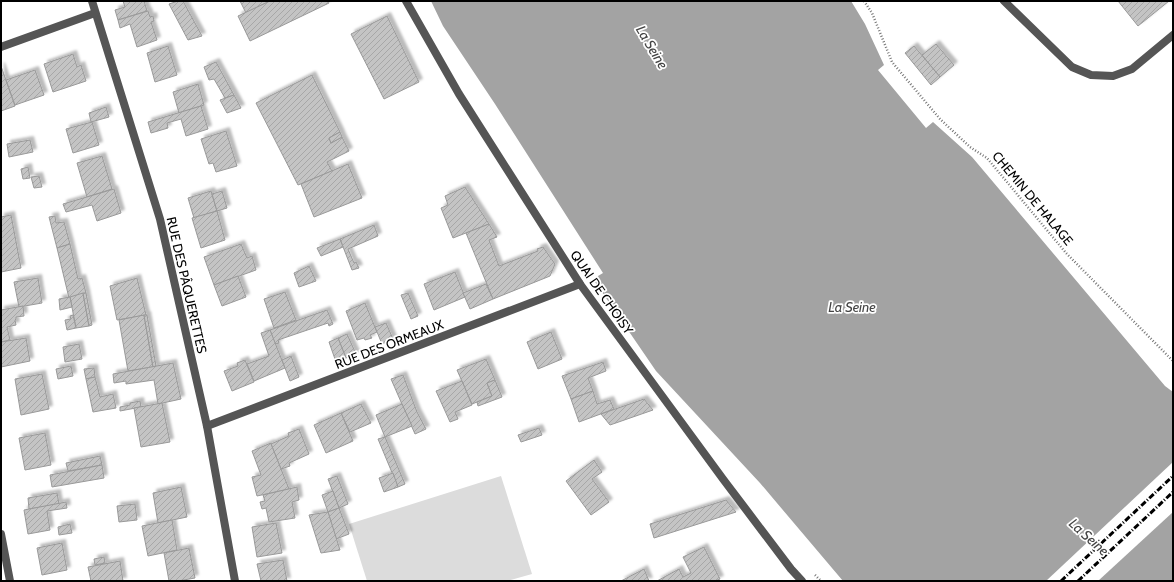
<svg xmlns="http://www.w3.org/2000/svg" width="1174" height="582" viewBox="0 0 1174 582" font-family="Cabin,sans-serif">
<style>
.park{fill:#dcdcdc}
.water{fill:#a3a3a3}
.pier{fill:#fff}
.building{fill:url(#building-hatch);stroke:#999;filter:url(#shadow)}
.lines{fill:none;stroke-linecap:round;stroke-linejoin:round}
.path{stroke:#777;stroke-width:2.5;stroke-dasharray:1 2;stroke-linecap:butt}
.service{stroke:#555;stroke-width:8}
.minor{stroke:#555;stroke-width:8}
.rail{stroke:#000;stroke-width:3;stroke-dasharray:6 2 1 2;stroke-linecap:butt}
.labels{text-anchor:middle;stroke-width:3.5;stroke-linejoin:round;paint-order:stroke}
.street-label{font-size:13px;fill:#000;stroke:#fff}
.water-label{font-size:14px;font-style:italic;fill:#444;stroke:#fff}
</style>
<defs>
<pattern id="building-hatch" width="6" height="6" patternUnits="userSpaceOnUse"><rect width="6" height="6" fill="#c4c4c4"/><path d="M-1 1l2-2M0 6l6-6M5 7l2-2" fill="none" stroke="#a7a7a7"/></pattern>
<filter id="shadow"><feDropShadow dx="3.5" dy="-3.5" stdDeviation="1" flood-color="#0004"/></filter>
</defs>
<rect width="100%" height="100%" fill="#fff"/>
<polygon class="park" points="501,476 532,574 507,581 367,581 349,524"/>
<polygon class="water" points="431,1 851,1 865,24 884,65 878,70 926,128 933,122 972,157 1165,386 1173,392 1173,581 843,581 760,483 656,371 593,279 603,273 495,104 443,26"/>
<polygon class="pier" points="1173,462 1173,512 1098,581 1046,581"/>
<g class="building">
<polygon points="123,1 144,1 147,11 118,20 115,10 125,7"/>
<polygon points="178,1 183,1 202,36 188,40 169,4"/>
<polygon points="240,1 270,1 246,13"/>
<polygon points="270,1 328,1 329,3 250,41 238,16"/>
<polygon points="1118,1 1169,1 1138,26"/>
<polygon points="148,11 150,17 153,16 154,21 151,22 157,40 137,47 130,24 120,28 118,20"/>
<polygon points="387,16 419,82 384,99 351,34"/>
<polygon points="936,44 954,65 940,77 922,55"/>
<polygon points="168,46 177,75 155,82 147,53"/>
<polygon points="914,46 940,77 931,85 905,53"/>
<polygon points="73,54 77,67 81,65 86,81 53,92 44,64"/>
<polygon points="216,62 234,95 225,98 214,79 209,80 204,67"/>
<polygon points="1,66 15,106 1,111"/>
<polygon points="35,70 44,95 15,105 6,80"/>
<polygon points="312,75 340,132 329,138 331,143 342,137 349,151 327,162 332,171 298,185 256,103"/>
<polygon points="198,84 204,105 179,113 173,92"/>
<polygon points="234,95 241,108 227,113 220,100"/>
<polygon points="201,106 208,129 186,136 181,119 167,123 168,128 151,133 148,122"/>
<polygon points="106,107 109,117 91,122 89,113"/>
<polygon points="92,122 99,145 73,153 66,129"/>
<polygon points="226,131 237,166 216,172 213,163 209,164 201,139"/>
<polygon points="340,132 342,137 331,143 329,138"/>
<polygon points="30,140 33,152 9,157 7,144"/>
<polygon points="102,156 112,189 87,197 77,163"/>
<polygon points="348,164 362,198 314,217 301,184"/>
<polygon points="28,167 30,178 23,179 21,169"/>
<polygon points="39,176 42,187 34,188 31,177"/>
<polygon points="465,187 489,224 453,238 441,208 448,205 445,196"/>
<polygon points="114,189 121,213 97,221 92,205 66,212 63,204"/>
<polygon points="211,191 217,211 194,218 188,198"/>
<polygon points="222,191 227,208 217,211 212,194"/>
<polygon points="217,211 225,240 201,248 192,218"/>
<polygon points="11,215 21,268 1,272 1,217"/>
<polygon points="55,216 56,223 64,222 70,244 57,248 49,217"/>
<polygon points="489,224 497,237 489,240 499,266 538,251 537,249 543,247 555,264 550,276 493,299 466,233"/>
<polygon points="374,225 378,236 348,249 354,263 356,262 359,268 352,270 340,239"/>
<polygon points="340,239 343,247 321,256 317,248"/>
<polygon points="70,244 78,279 82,278 86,293 69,298 57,248"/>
<polygon points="241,244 247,258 252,256 256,270 214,285 204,257"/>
<polygon points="309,266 316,281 299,287 294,273"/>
<polygon points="455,272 465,297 434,310 424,284"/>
<polygon points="238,276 246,297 222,306 214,285"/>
<polygon points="38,278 42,303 19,307 14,282"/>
<polygon points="137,278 146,315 117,320 110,286"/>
<polygon points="486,284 493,299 470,309 463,293"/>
<polygon points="285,292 296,320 274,328 264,299"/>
<polygon points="83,293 89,326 76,328 70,297"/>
<polygon points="83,293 86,293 92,325 89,326"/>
<polygon points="408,293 418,316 411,319 401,295"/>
<polygon points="70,297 72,307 60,310 59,299"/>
<polygon points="365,303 377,332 370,335 372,338 365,340 364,338 357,340 346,311"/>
<polygon points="23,306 24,316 16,317 16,319 15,320 16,325 7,327 10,340 1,342 1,310"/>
<polygon points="327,310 333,324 329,326 328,323 278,340 279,343 275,344 270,330"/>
<polygon points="73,315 76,328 67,330 65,320 71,319 70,316"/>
<polygon points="144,315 153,367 128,371 119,320"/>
<polygon points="144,315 147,315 156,366 153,367"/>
<polygon points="386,323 393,339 382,344 375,327"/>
<polygon points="270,330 285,368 254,381 247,364 269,356 261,333"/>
<polygon points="551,332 562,359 538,369 527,342"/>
<polygon points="347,334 356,354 346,358 338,338"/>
<polygon points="26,338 30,361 1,367 1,342"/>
<polygon points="338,338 346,358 336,362 329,342"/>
<polygon points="79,344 82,359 65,362 63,347"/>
<polygon points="291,356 299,377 290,381 282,360"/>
<polygon points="486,359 495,380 487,383 492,396 472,404 457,370"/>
<polygon points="245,360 254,382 232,391 224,371 238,366 237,363"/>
<polygon points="603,362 606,371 588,378 593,391 571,399 562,376"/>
<polygon points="173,363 181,399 158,404 154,380 126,384 126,381 114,383 113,374"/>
<polygon points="71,366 73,376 58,379 56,369"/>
<polygon points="94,368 95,377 86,379 84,369"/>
<polygon points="42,374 49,409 21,415 15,379"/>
<polygon points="403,375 417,412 426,429 415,434 391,379"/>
<polygon points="95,377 100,397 113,394 116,408 93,412 86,379"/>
<polygon points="495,380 502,397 478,406 477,402 492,396 487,383"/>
<polygon points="462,381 472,405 455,412 458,419 450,422 436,391"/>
<polygon points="593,391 597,404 610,400 614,409 579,422 571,399"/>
<polygon points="644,399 653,410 610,425 601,414"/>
<polygon points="140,401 141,407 120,411 120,407 130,405 130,403"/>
<polygon points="162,403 170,442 141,447 134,408"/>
<polygon points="361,404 371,423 350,432 341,413"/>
<polygon points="402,404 412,426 385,437 376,415"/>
<polygon points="341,413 353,441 326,453 314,425"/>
<polygon points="539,428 542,435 521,442 518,435"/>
<polygon points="299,429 309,454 289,463 290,466 281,469 271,444 289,436 288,433"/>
<polygon points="45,433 51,465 25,470 19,438"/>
<polygon points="385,437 405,484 398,487 378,439"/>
<polygon points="271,444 289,489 257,496 252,477 261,475 252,451 271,443"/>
<polygon points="100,456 102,465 68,471 66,463"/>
<polygon points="594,460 602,472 592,479 609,502 591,515 566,481"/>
<polygon points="102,465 104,478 52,487 50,475"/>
<polygon points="393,473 398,487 384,492 379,478"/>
<polygon points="337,476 348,504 339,508 328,479"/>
<polygon points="181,487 187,517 158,523 153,493"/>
<polygon points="297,487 299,500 292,502 295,518 269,522 266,508 262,509 260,502 265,501 263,495"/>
<polygon points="333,491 339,508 328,512 322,495"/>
<polygon points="57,493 59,504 29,509 28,498"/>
<polygon points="726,500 736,512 654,538 650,524"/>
<polygon points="66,502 67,508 47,511 50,530 28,534 24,510"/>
<polygon points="135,504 137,520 119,522 117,506"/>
<polygon points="339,508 349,534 336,539 328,512"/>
<polygon points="328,512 340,550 321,553 309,515"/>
<polygon points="172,520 177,550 148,556 142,526"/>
<polygon points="276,523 282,553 257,557 252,527"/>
<polygon points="70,524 72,533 59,535 58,527"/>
<polygon points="62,543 67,570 42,575 37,548"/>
<polygon points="704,547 720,579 715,581 657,581 679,569 683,577 691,573 683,557"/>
<polygon points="189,548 195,578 178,581 169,581 164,553"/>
<polygon points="104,557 105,563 95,565 94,559"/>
<polygon points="283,560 287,581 261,581 257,564"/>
<polygon points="120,561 123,581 91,581 88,567"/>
<polygon points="644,569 649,581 621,581"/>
</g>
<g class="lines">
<g class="path">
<polyline points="864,1 872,13 892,62 940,119 970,147 987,158 1066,253 1173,361"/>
<polyline points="815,575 821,581"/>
</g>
<polyline class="service" points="1004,1 1072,67 1091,75 1113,76 1132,69 1173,35"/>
<g class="minor">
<polyline points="92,1 160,219 207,426 235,581"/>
<polyline points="406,1 459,94 580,284 723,479 791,569 802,581"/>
<polyline points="1,47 95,13"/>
<polyline points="207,426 580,284"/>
<polyline points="1,534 10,581"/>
</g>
<g class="rail">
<polyline points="1061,581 1173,476"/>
<polyline points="1078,581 1173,492"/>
</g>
</g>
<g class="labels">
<g class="street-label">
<text transform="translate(1033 198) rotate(50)" y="5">CHEMIN DE HALAGE</text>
<text transform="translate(187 285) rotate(77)" y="5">RUE DES PÂQUERETTES</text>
<text transform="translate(602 292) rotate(55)" y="5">QUAI DE CHOISY</text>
<text transform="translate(389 344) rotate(-21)" y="5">RUE DES ORMEAUX</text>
</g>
<g class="water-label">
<text transform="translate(652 47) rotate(59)" y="5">La Seine</text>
<text x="852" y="312">La Seine</text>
<text transform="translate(1089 537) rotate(42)" y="5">La Seine</text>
</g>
</g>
<rect width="1174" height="582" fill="none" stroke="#000000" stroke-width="4"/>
</svg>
